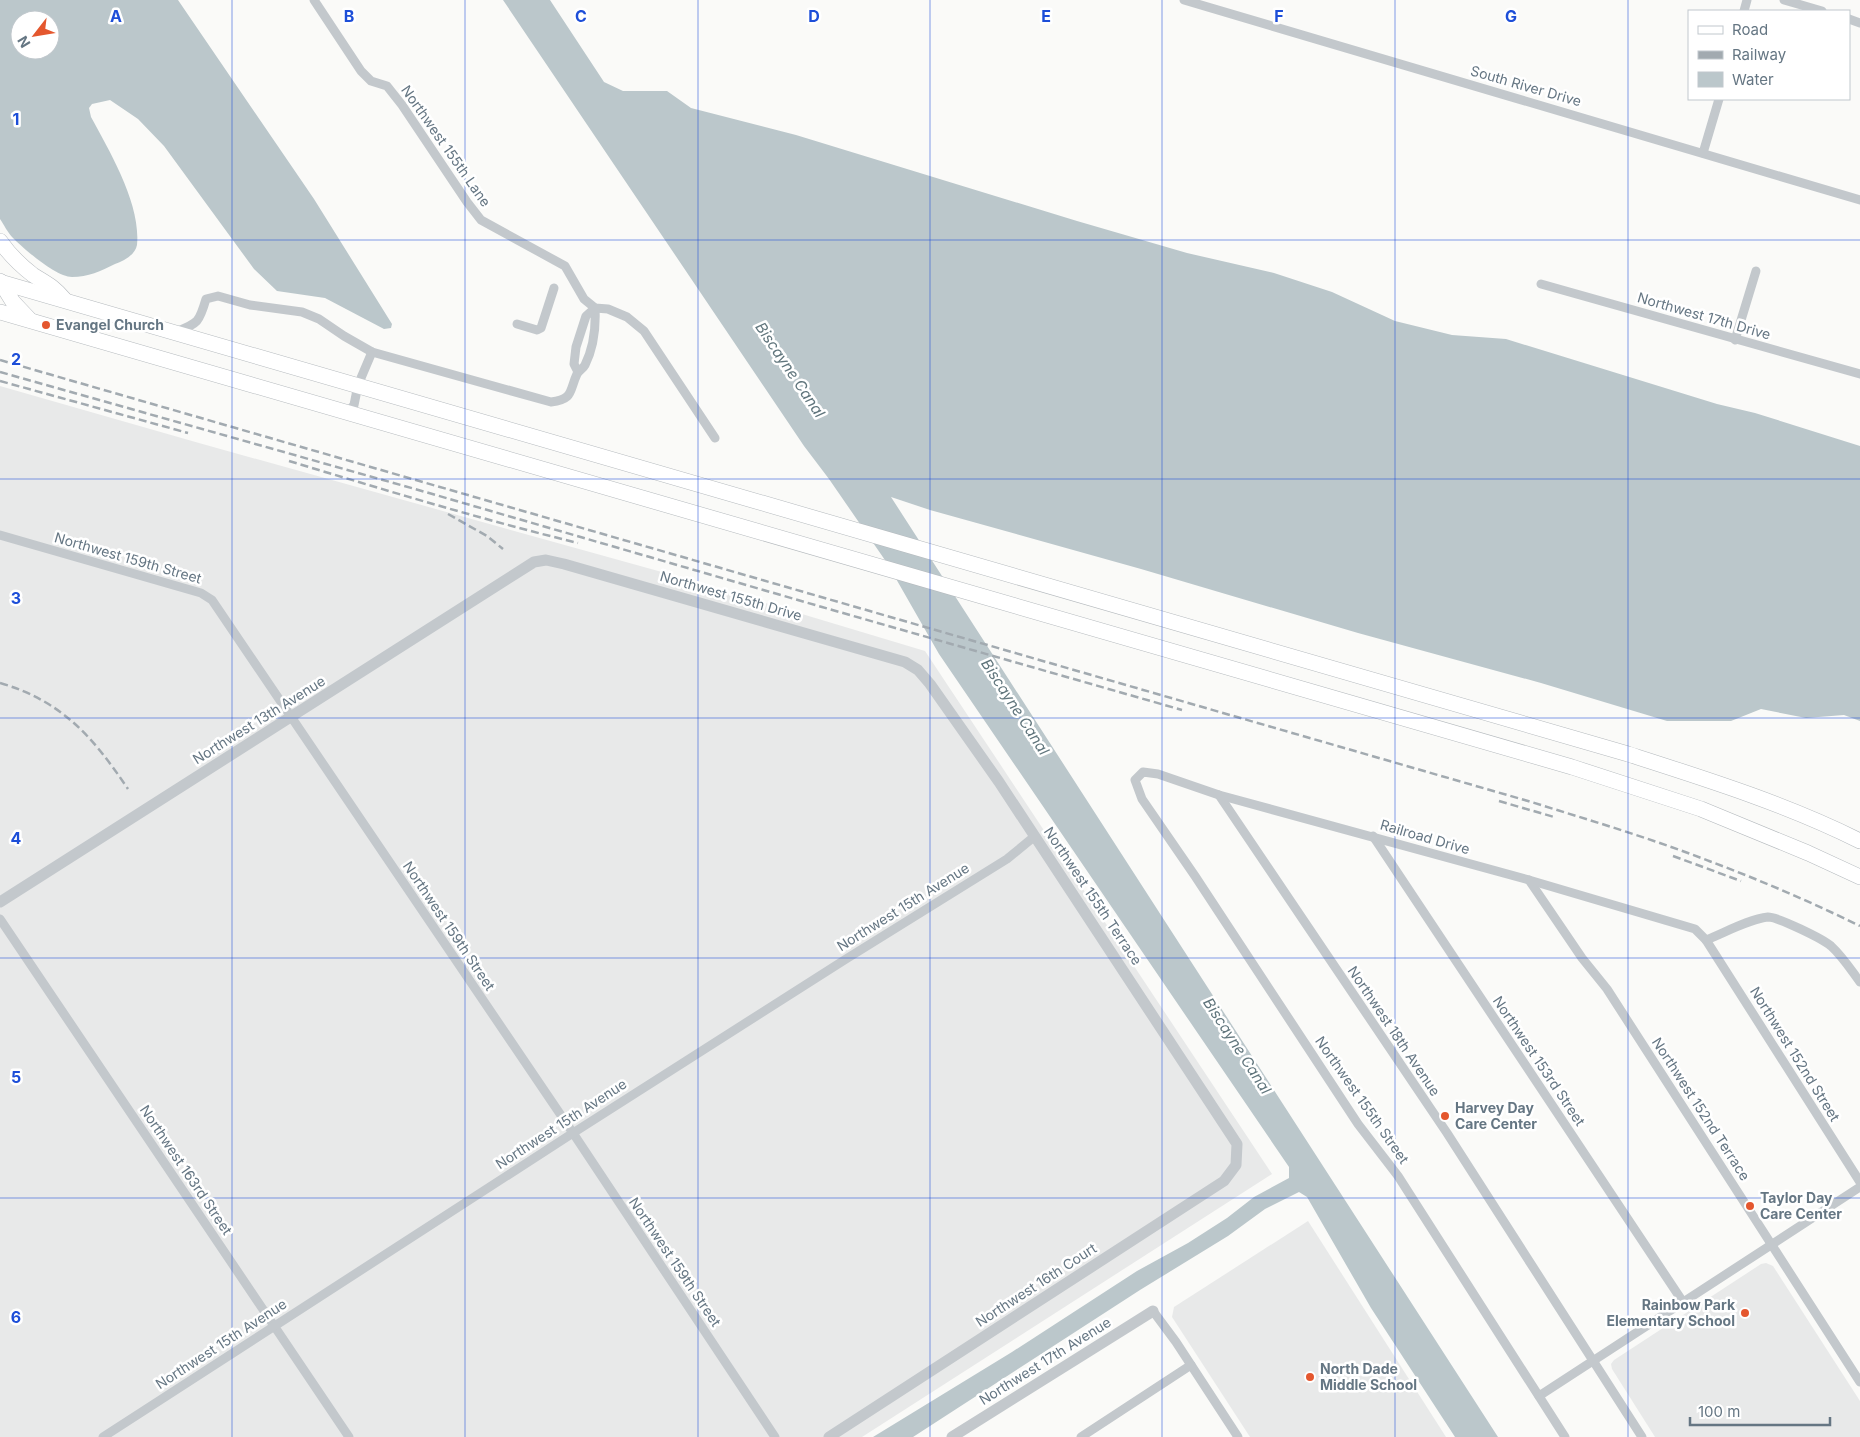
<svg xmlns="http://www.w3.org/2000/svg" width="1860" height="1437" viewBox="0 0 1860 1437" font-family="Inter,sans-serif">
<style>
.built{fill:#e8e9e9}
.water{fill:#bbc7cb;fill-rule:evenodd}
.lines{fill:none;stroke-linecap:round;stroke-linejoin:round}
.primary-casing{stroke:#b5babe;stroke-width:16}
.minor{stroke:#c3c8cc;stroke-width:9}
.tertiary{stroke:#c3c8cc;stroke-width:11}
.primary{stroke:#fff;stroke-width:15}
.rail{stroke:#a2aab0;stroke-width:2.5;stroke-dasharray:8 4;stroke-linecap:butt}
.grid{fill:none;stroke:#1d4ed8;stroke-width:1;stroke-opacity:0.55}
.poi-dot{fill:#e4572e;stroke:#fff;stroke-width:2}
.labels{text-anchor:middle;stroke-width:5;stroke-linejoin:round;paint-order:stroke}
.street-label{font-size:14px;fill:#657683;stroke:#fff}
.poi-label{font-size:14px;font-weight:bold;fill:#657683;stroke:#fff;text-anchor:start}
.water-label{font-size:15px;font-style:italic;fill:#60757c;stroke:#fff}
.grid-label{font-size:16px;text-anchor:middle;font-weight:bold;fill:#1d4ed8;stroke:#fff;stroke-width:5;stroke-linejoin:round;paint-order:stroke}
</style>
<rect width="100%" height="100%" fill="#fafaf8"/>
<g class="built">
<polygon points="0,386 199,443 669,574 925,651 1272,1174 862,1437 0,1437"/>
<polygon points="1308,1221 1446,1437 1250,1437 1172,1317 1174,1307"/>
<polygon points="1766,1263 1773,1266 1860,1401 1860,1437 1655,1437 1612,1369 1611,1364 1614,1360 1761,1264"/>
</g>
<g class="water">
<path d="M0 0H178L314 199 392 324 391 328 384 329 325 298 277 291 254 269 164 146 138 119 110 100 92 104 89 108 91 117C110 152 141 204 137 245 135 255 124 261 115 264 101 271 88 277 72 277 56 277 24 249 13 238 8 233 4 225 0 219ZM20 20H50V50H20Z"/>
<polygon points="503,0 550,0 604,82 623,91 667,91 691,108 796,135 1077,221 1187,253 1274,273 1332,292 1395,321 1452,335 1506,339 1717,404 1755,413 1860,446 1860,721 1844,715 1806,718 1761,709 1731,721 1667,721 1541,683 1358,633 1141,569 930,510 891,497 1498,1437 1455,1437 1371,1308 1307,1197 1299,1192 1265,1209 1228,1236 1140,1290 913,1437 873,1437 1012,1352 1137,1271 1188,1243 1227,1218 1254,1197 1289,1178 1289,1167 939,654 887,563 829,479 804,446"/>
</g>
<g class="lines">
<defs>
<g id="primary">
<path d="M0 241C9 254 20 265 33 275 47 284 53 286 64 299"/>
<polyline points="0,281 13,302 30,320"/>
<path d="M0 282 1628 754C1706 779 1786 804 1860 841"/>
<polyline points="0,312 1572,767 1701,809 1808,853 1860,877"/>
</g>
</defs>
<use href="#primary" class="primary-casing"/>
<g class="minor">
<polyline points="314,0 361,71 371,81 387,86 402,105 467,202 481,220 565,266 584,299 595,308 608,309 627,317 644,331 715,438"/>
<polyline points="1184,0 1860,200"/>
<polyline points="1784,0 1822,11"/>
<polyline points="1744,11 1747,0"/>
<polyline points="1849,19 1860,23"/>
<polyline points="1703,153 1719,99"/>
<polyline points="1541,284 1860,374"/>
<polyline points="517,324 537,330 541,328 554,288"/>
<path d="M176 332C198 323 199 323 206 299L218 296 250 305 302 312 319 319 344 336 372 352 551 402C574 399 569 391 577 374 579 370 583 369 585 365 594 347 596 328 595 308"/>
<polyline points="1735,340 1756,271"/>
<polyline points="578,372 574,364 576,347 586,316 595,308"/>
<polyline points="347,413 354,405 358,385 372,352"/>
<polyline points="0,535 201,593 212,600 573,1133 775,1437"/>
<polyline points="1219,795 1447,1133 1642,1437"/>
<polyline points="1373,836 1683,1302"/>
<polyline points="1529,880 1582,958 1607,989 1860,1382"/>
<polyline points="0,919 349,1437"/>
<path d="M1706 940C1724 933 1749 919 1768 917 1778 917 1823 939 1831 946 1843 957 1851 970 1860 982"/>
<polyline points="1153,1311 1176,1342 1238,1437"/>
<polyline points="1539,1396 1860,1187"/>
<polyline points="103,1437 573,1133 846,959 1007,859 1035,836"/>
<polyline points="1081,1437 1191,1365"/>
<polyline points="1565,1437 1398,1176 1358,1124 1195,876 1142,799 1135,780 1143,772 1158,774 1219,795 1529,880 1695,929 1706,940 1860,1182"/>
</g>
<g class="tertiary">
<polyline points="0,902 534,562 546,560 564,564 905,662 918,670 930,684 999,782 1237,1144 1236,1165 1224,1181 829,1437"/>
<polyline points="952,1437 1153,1311"/>
</g>
<use href="#primary" class="primary"/>
<g class="rail">
<path d="M0 360 1528 801C1589 820 1650 838 1709 861 1760 880 1811 902 1860 926"/>
<polyline points="0,372 415,489 822,607 1182,710"/>
<polyline points="0,381 188,433"/>
<path d="M289 461C385 490 480 519 578 543"/>
<polyline points="448,514 487,536 503,549"/>
<path d="M0 683C62 701 93 737 128 789"/>
<polyline points="1499,801 1554,817"/>
<polyline points="1673,856 1741,881"/>
</g>
</g>
<path class="grid" d="M232 0V1437M465 0V1437M698 0V1437M930 0V1437M1162 0V1437M1395 0V1437M1628 0V1437M0 240H1860M0 479H1860M0 718H1860M0 958H1860M0 1198H1860"/>
<g class="poi-dot">
<circle cx="46" cy="325" r="5"/>
<circle cx="1445" cy="1116" r="5"/>
<circle cx="1750" cy="1206" r="5"/>
<circle cx="1745" cy="1313" r="5"/>
<circle cx="1310" cy="1377" r="5"/>
</g>
<g class="labels">
<g class="street-label">
<text transform="translate(1526 86) rotate(16)" y="5">South River Drive</text>
<text transform="translate(446 146) rotate(55)" y="5">Northwest 155th Lane</text>
<text transform="translate(1704 316) rotate(16)" y="5">Northwest 17th Drive</text>
<text transform="translate(128 558) rotate(16)" y="5">Northwest 159th Street</text>
<text transform="translate(731 596) rotate(16)" y="5">Northwest 155th Drive</text>
<text transform="translate(259 720) rotate(-32)" y="5">Northwest 13th Avenue</text>
<text transform="translate(1425 837) rotate(16)" y="5">Railroad Drive</text>
<text transform="translate(1093 896) rotate(56)" y="5">Northwest 155th Terrace</text>
<text transform="translate(903 907) rotate(-32)" y="5">Northwest 15th Avenue</text>
<text transform="translate(449 926) rotate(56)" y="5">Northwest 159th Street</text>
<text transform="translate(1394 1031) rotate(56)" y="5">Northwest 18th Avenue</text>
<text transform="translate(1795 1054) rotate(58)" y="5">Northwest 152nd Street</text>
<text transform="translate(1539 1061) rotate(56)" y="5">Northwest 153rd Street</text>
<text transform="translate(1362 1100) rotate(55)" y="5">Northwest 155th Street</text>
<text transform="translate(1701 1109) rotate(57)" y="5">Northwest 152nd Terrace</text>
<text transform="translate(561 1124) rotate(-33)" y="5">Northwest 15th Avenue</text>
<text transform="translate(186 1170) rotate(56)" y="5">Northwest 163rd Street</text>
<text transform="translate(675 1262) rotate(56)" y="5">Northwest 159th Street</text>
<text transform="translate(1036 1285) rotate(-33)" y="5">Northwest 16th Court</text>
<text transform="translate(221 1344) rotate(-33)" y="5">Northwest 15th Avenue</text>
<text transform="translate(1045 1361) rotate(-32)" y="5">Northwest 17th Avenue</text>
</g>
<g class="poi-label">
<text x="56" y="330">Evangel Church</text>
<text x="1455" y="1113">Harvey Day<tspan x="1455" dy="16">Care Center</tspan></text>
<text x="1760" y="1203">Taylor Day<tspan x="1760" dy="16">Care Center</tspan></text>
<text x="1735" y="1310" text-anchor="end">Rainbow Park<tspan x="1735" dy="16">Elementary School</tspan></text>
<text x="1320" y="1374">North Dade<tspan x="1320" dy="16">Middle School</tspan></text>
</g>
<g class="water-label">
<text transform="translate(790 370) rotate(56)" y="5">Biscayne Canal</text>
<text transform="translate(1015 707) rotate(57)" y="5">Biscayne Canal</text>
<text transform="translate(1237 1046) rotate(57)" y="5">Biscayne Canal</text>
</g>
</g>
<g class="grid-label">
<text x="116" y="22">A</text>
<text x="349" y="22">B</text>
<text x="581" y="22">C</text>
<text x="814" y="22">D</text>
<text x="1046" y="22">E</text>
<text x="1279" y="22">F</text>
<text x="1511" y="22">G</text>
<text x="16" y="125">1</text>
<text x="16" y="365">2</text>
<text x="16" y="604">3</text>
<text x="16" y="844">4</text>
<text x="16" y="1083">5</text>
<text x="16" y="1323">6</text>
</g>
<rect x="1688" y="10" width="162" height="90" fill="#ffffff" stroke="#c1c8cd"/>
<rect x="1698" y="26" width="25" height="8" fill="#ffffff" stroke="#c1c8cd"/>
<text x="1732" y="35" font-size="15" fill="#657683">Road</text>
<rect x="1698" y="51" width="25" height="8" fill="#a2aab0" stroke="#c1c8cd"/>
<text x="1732" y="60" font-size="15" fill="#657683">Railway</text>
<rect x="1698" y="72" width="25" height="15" fill="#bbc7cb" stroke="#c1c8cd"/>
<text x="1732" y="85" font-size="15" fill="#657683">Water</text>
<g transform="translate(35 35) rotate(239)"><circle r="24" fill="#ffffff" stroke="#c1c8cd"/>
<path d="M0-4L9 19L0 12L-9 19Z" fill="#e4572e"/>
<text y="-8" font-size="14" font-weight="bold" text-anchor="middle" fill="#657683">N</text>
</g>
<path d="M1690 1417v8h140v-8" fill="none" stroke="#657683" stroke-width="2.5"/>
<text x="1698" y="1417" font-size="15" fill="#657683" stroke="#ffffff" stroke-width="4" paint-order="stroke">100 m</text>
</svg>
